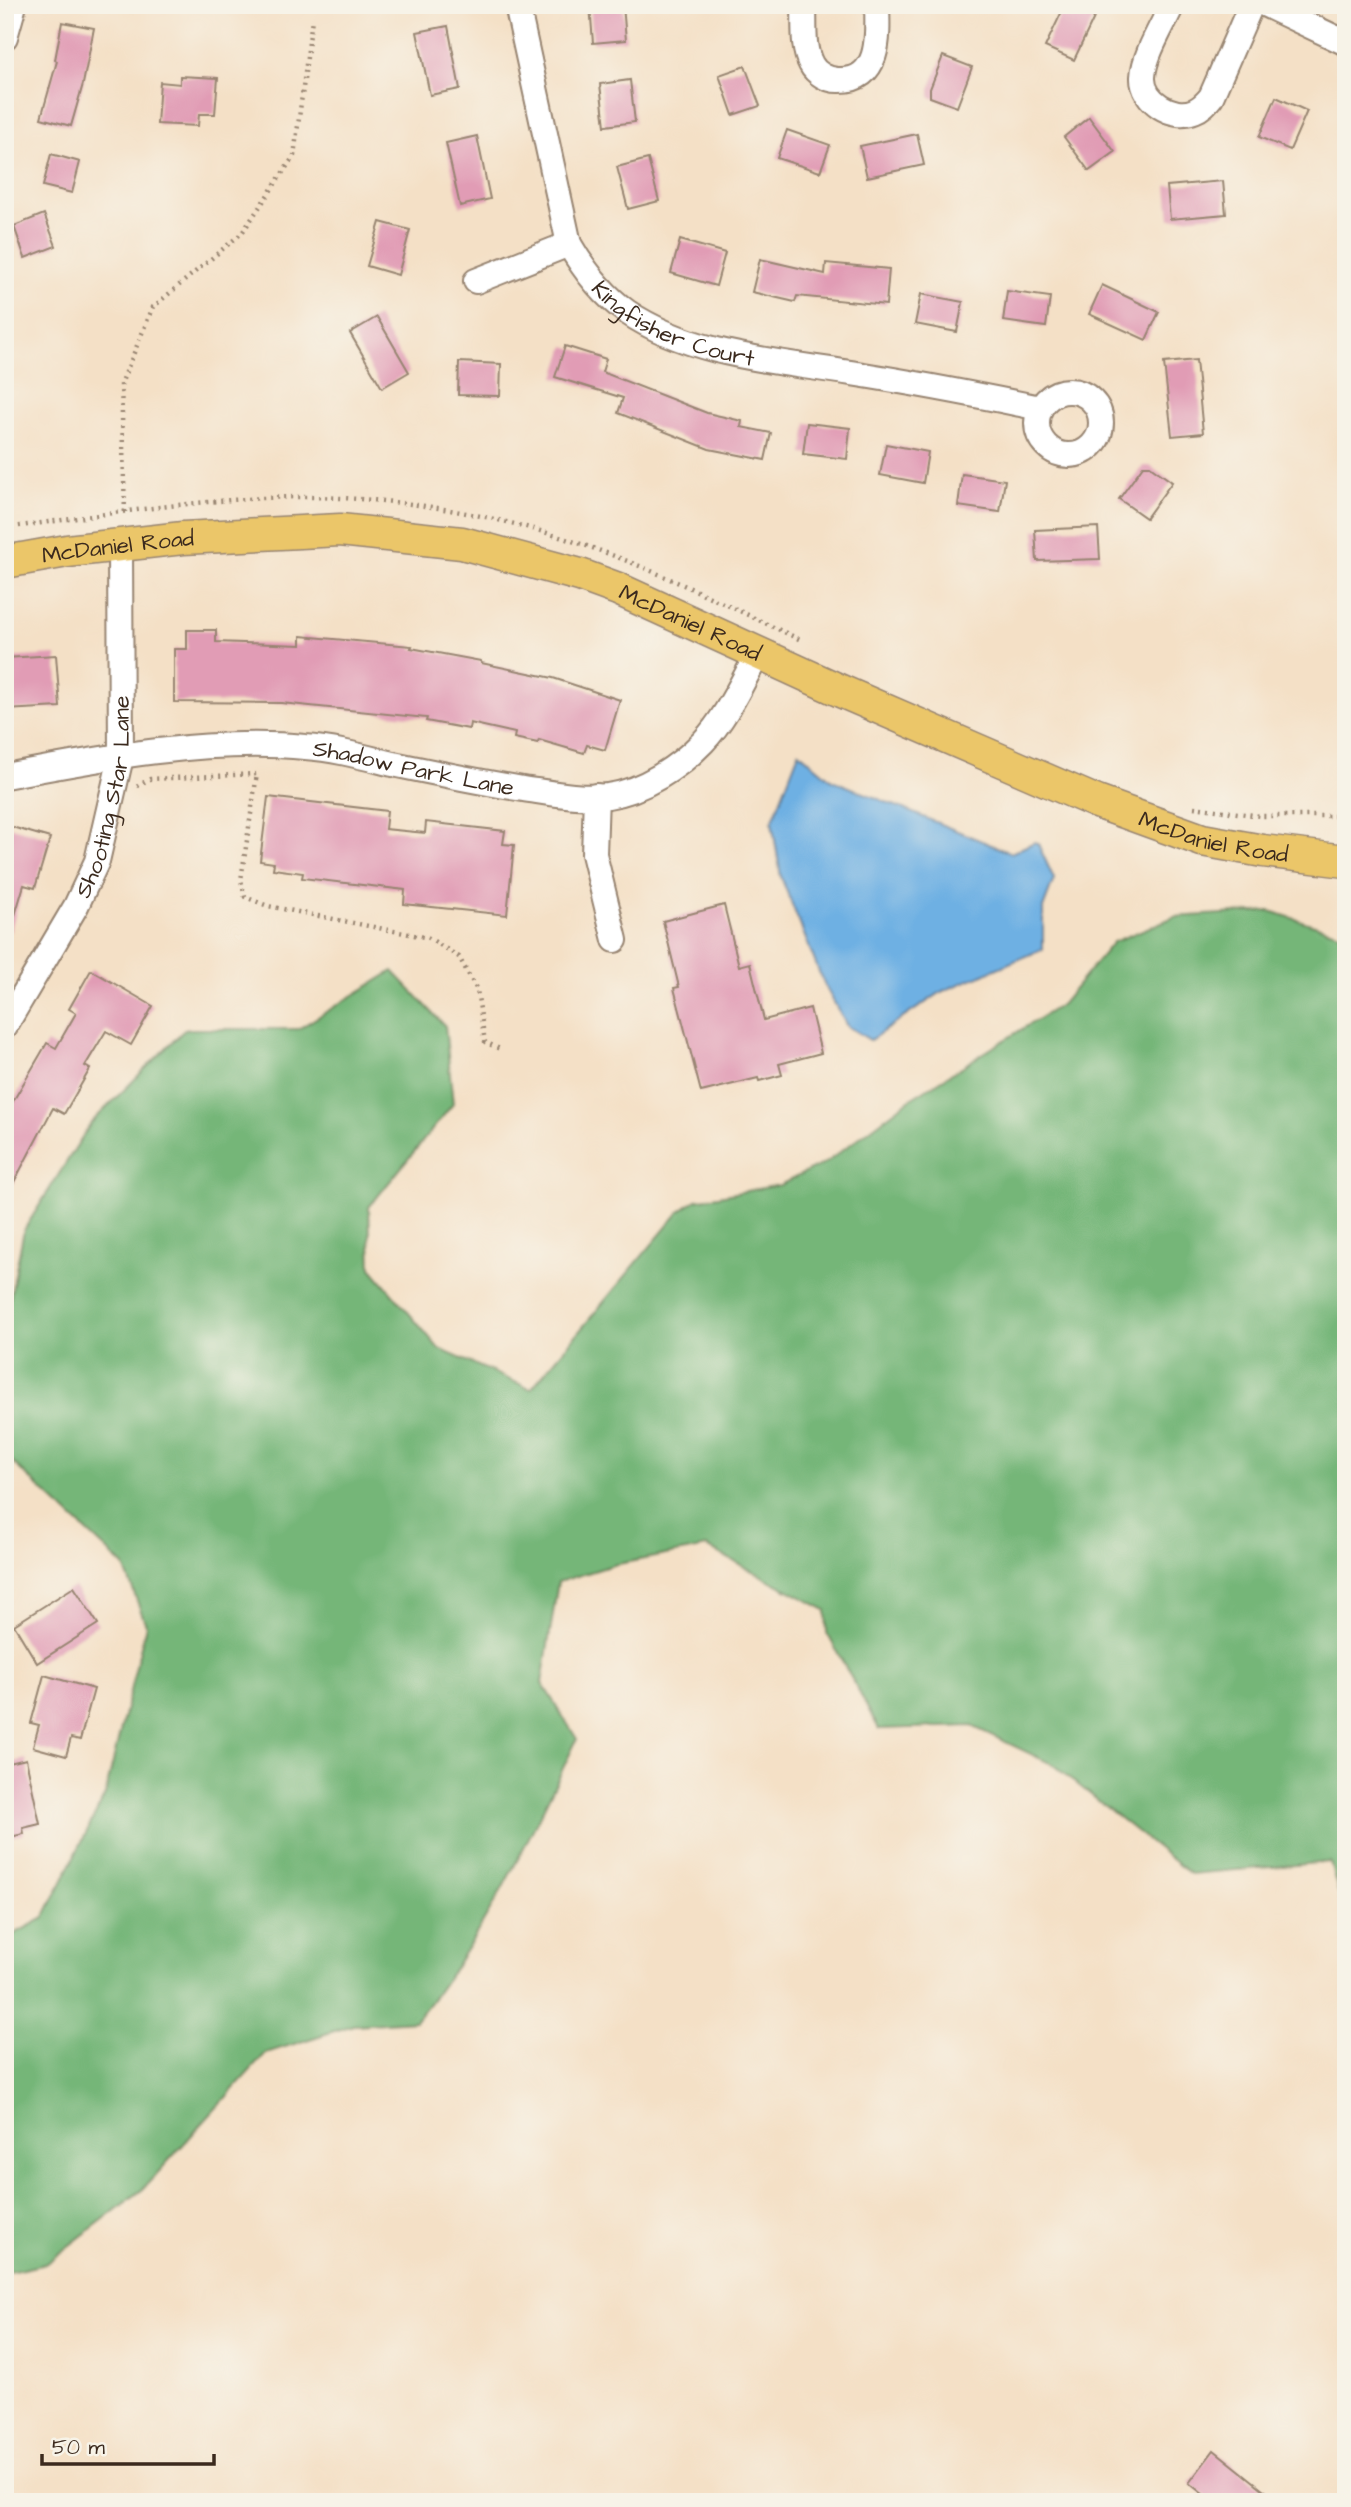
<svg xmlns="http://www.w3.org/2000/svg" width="1351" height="2507" viewBox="0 0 1351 2507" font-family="'Architects Daughter',sans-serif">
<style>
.forest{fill:#74b678;stroke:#58704b;stroke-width:2}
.water{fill:#6eb0e3;stroke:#546d80;stroke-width:2}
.building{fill:#e19cb5}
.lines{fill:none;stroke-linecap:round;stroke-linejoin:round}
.minor-casing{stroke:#988572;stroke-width:28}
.major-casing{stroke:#988572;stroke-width:35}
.path{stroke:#988572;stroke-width:4.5;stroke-dasharray:2 5;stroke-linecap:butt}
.minor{stroke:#fff;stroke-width:24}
.major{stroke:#ebc669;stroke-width:32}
.labels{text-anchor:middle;stroke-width:5;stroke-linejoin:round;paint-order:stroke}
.street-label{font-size:23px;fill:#3b2a1e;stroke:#f7f3e8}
</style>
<rect width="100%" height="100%" fill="#f7f3e8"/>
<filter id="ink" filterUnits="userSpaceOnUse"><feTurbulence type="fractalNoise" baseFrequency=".0143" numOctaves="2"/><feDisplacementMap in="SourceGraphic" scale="14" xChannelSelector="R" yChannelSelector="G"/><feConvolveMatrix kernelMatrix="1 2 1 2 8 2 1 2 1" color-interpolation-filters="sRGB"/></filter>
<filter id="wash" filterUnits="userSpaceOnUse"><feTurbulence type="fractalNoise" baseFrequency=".00686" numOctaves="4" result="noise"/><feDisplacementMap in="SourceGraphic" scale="28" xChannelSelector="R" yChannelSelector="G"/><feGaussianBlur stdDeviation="1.57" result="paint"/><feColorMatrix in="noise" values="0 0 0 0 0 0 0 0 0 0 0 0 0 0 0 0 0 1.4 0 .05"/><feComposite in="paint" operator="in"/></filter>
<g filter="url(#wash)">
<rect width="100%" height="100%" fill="#f4e0c6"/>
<path class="forest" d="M1270 911 1346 935V1920L1330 1862 1190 1874 1052 1764 972 1726 879 1729 827 1633 826 1610 707 1547 613 1565 558 1582 542 1683 577 1739C531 1835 483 1938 415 2021L353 2025 266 2053 143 2189 45 2264 5 2273V1939L44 1918 105 1795 146 1625 124 1566 9 1459 7 1444 5 1323 24 1230 91 1123 185 1029H298L393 971 445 1026 453 1104 369 1207 371 1268 439 1349 531 1389 679 1212 696 1200 780 1185 827 1162 909 1100 1062 1004 1113 942 1174 917Z"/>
<polygon class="water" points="799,752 832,780 1011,853 1035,842 1038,844 1054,879 1043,908 1043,949 943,991 870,1040 847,1026 824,984 781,877 772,822"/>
<g id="blocks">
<g class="building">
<polygon points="590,5 623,5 626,40 593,43"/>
<polygon points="1065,5 1100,5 1074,60 1045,47"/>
<polygon points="62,22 94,28 83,84 71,126 41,118 57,61 55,60"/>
<polygon points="448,26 460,89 430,95 417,32"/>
<polygon points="943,56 972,67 957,107 930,97 930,89"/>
<polygon points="745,66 760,106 733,115 719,75"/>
<polygon points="180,76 218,78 215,114 199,114 198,126 157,124 160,82 180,84"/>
<polygon points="630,80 635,122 605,126 600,84"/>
<polygon points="1276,97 1307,111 1290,150 1259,137"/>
<polygon points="1089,117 1115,152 1089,171 1064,137"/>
<polygon points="787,130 830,145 820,172 777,158"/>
<polygon points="917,134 924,165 867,177 860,146"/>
<polygon points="477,136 490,199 460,206 446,143"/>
<polygon points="51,154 80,162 72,193 43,186"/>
<polygon points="648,159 659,201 628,209 617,167"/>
<polygon points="1223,181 1226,214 1170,219 1167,186"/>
<polygon points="44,214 56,246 25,258 14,226"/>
<polygon points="380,222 410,230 398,275 367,266"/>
<polygon points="680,240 725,253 716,286 671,273"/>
<polygon points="760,259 825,274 826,263 889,269 886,305 797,296 795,302 752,292"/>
<polygon points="1102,285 1159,312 1146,340 1089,314"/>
<polygon points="1007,291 1050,297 1046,327 1003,321"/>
<polygon points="921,294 963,302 957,332 915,324"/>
<polygon points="377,317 409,372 382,388 350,333"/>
<polygon points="565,346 606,359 602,372 707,413 742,421 741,427 771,433 765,460 709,449 618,413 623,398 555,377"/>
<polygon points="1196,360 1203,433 1172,436 1164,363"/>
<polygon points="459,362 501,364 500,396 458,395"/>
<polygon points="807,423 850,428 847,459 803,454"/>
<polygon points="886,444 928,452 923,483 880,475"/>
<polygon points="1143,466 1150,466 1172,482 1146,518 1119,499"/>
<polygon points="962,474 1005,480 1000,512 958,506"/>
<polygon points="1098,527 1100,559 1037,561 1035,530"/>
<polygon points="187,630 216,630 216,642 301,645 301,636 412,646 411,648 481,661 481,663 553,678 620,700 605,750 587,745 584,753 539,740 538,743 514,738 515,733 470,723 469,729 426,721 427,718 281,703 174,702 174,649 187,649"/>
<polygon points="56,655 60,707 5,710 5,658"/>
<polygon points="268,797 387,811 385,829 425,833 426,822 505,831 503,844 514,845 507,915 404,904 405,890 302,878 303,873 273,869 274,863 260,861"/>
<polygon points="5,825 50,838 35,888 24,885 10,932 5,932"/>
<polygon points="724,905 739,966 750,963 764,1020 810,1008 821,1053 779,1064 782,1075 759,1081 758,1078 701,1092 674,988 679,987 663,921"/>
<polygon points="91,970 153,1006 131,1045 106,1031 85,1066 90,1069 64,1114 53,1108 5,1199 5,1115 47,1043 56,1048 76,1013 69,1009"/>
<polygon points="74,1587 98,1624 37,1663 14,1625"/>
<polygon points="44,1675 94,1689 80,1740 71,1738 66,1756 33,1747 39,1725 31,1723"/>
<polygon points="26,1759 40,1824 23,1828 24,1834 5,1838 5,1764"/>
<polygon points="1214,2450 1279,2502 1213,2502 1189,2483"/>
</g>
</g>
</g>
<g filter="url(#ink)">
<use href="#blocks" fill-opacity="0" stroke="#988572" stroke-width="2"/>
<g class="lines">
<defs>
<g id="minor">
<path id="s1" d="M517 5 569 244C584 270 602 294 627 312 692 356 777 361 851 373 915 383 977 395 1040 408"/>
<path d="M804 5C805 23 802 48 811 64 816 74 828 80 838 80 881 82 878 35 877 5"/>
<path d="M1172 5C1163 25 1144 55 1143 77 1142 101 1173 120 1194 111 1202 108 1206 103 1211 97L1251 5"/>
<polyline points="1266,5 1346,43"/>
<polyline points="5,37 14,5"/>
<polyline points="476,281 569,244"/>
<circle cx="1069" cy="423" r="32"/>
<path id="s2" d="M5 776C100 758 208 738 305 747 335 749 364 757 393 764 436 773 480 782 523 789 551 793 580 799 608 796 643 791 679 767 703 742 727 717 742 682 759 652"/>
<polyline points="596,796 594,854 615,940"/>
<path id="s3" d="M5 1026 76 906 97 861 121 757 120 545"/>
</g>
<g id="major">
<path id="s4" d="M5 562 67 551 183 538 340 530 462 543 580 575 618 589 843 692 1097 802 1202 840 1263 851 1346 861"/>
</g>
</defs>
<use href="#minor" class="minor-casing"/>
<use href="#major" class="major-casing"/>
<g class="path">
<polyline points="125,512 121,384 153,307 242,233 294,156 312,19"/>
<path d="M5 528C103 515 201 498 300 497 393 497 487 512 575 542 654 568 728 606 803 641"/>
<polyline points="137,786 150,779 257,774 241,880 245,897 268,906 429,938 459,957 477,990 485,1042 502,1050"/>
<polyline points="1194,807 1260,816 1346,816"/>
</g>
<use href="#minor" class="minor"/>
<use href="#major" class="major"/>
</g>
</g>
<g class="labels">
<g class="street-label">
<text dy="8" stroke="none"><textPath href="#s1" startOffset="382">Kingfisher Court</textPath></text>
<text dy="8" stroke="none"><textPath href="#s4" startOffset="114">McDaniel Road</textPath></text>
<text dy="8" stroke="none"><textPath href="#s4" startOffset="702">McDaniel Road</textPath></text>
<text dy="8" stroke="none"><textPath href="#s2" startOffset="413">Shadow Park Lane</textPath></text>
<text dy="8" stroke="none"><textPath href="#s3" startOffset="254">Shooting Star Lane</textPath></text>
<text dy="8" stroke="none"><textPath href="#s4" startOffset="1269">McDaniel Road</textPath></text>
</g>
</g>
<rect width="1351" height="2507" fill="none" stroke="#f7f3e8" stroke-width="28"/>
<path d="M42 2454v10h172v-10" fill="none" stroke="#3b2a1e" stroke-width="3.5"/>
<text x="52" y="2454" font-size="21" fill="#3b2a1e" stroke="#f7f3e8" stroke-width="5" paint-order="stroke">50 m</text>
</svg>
